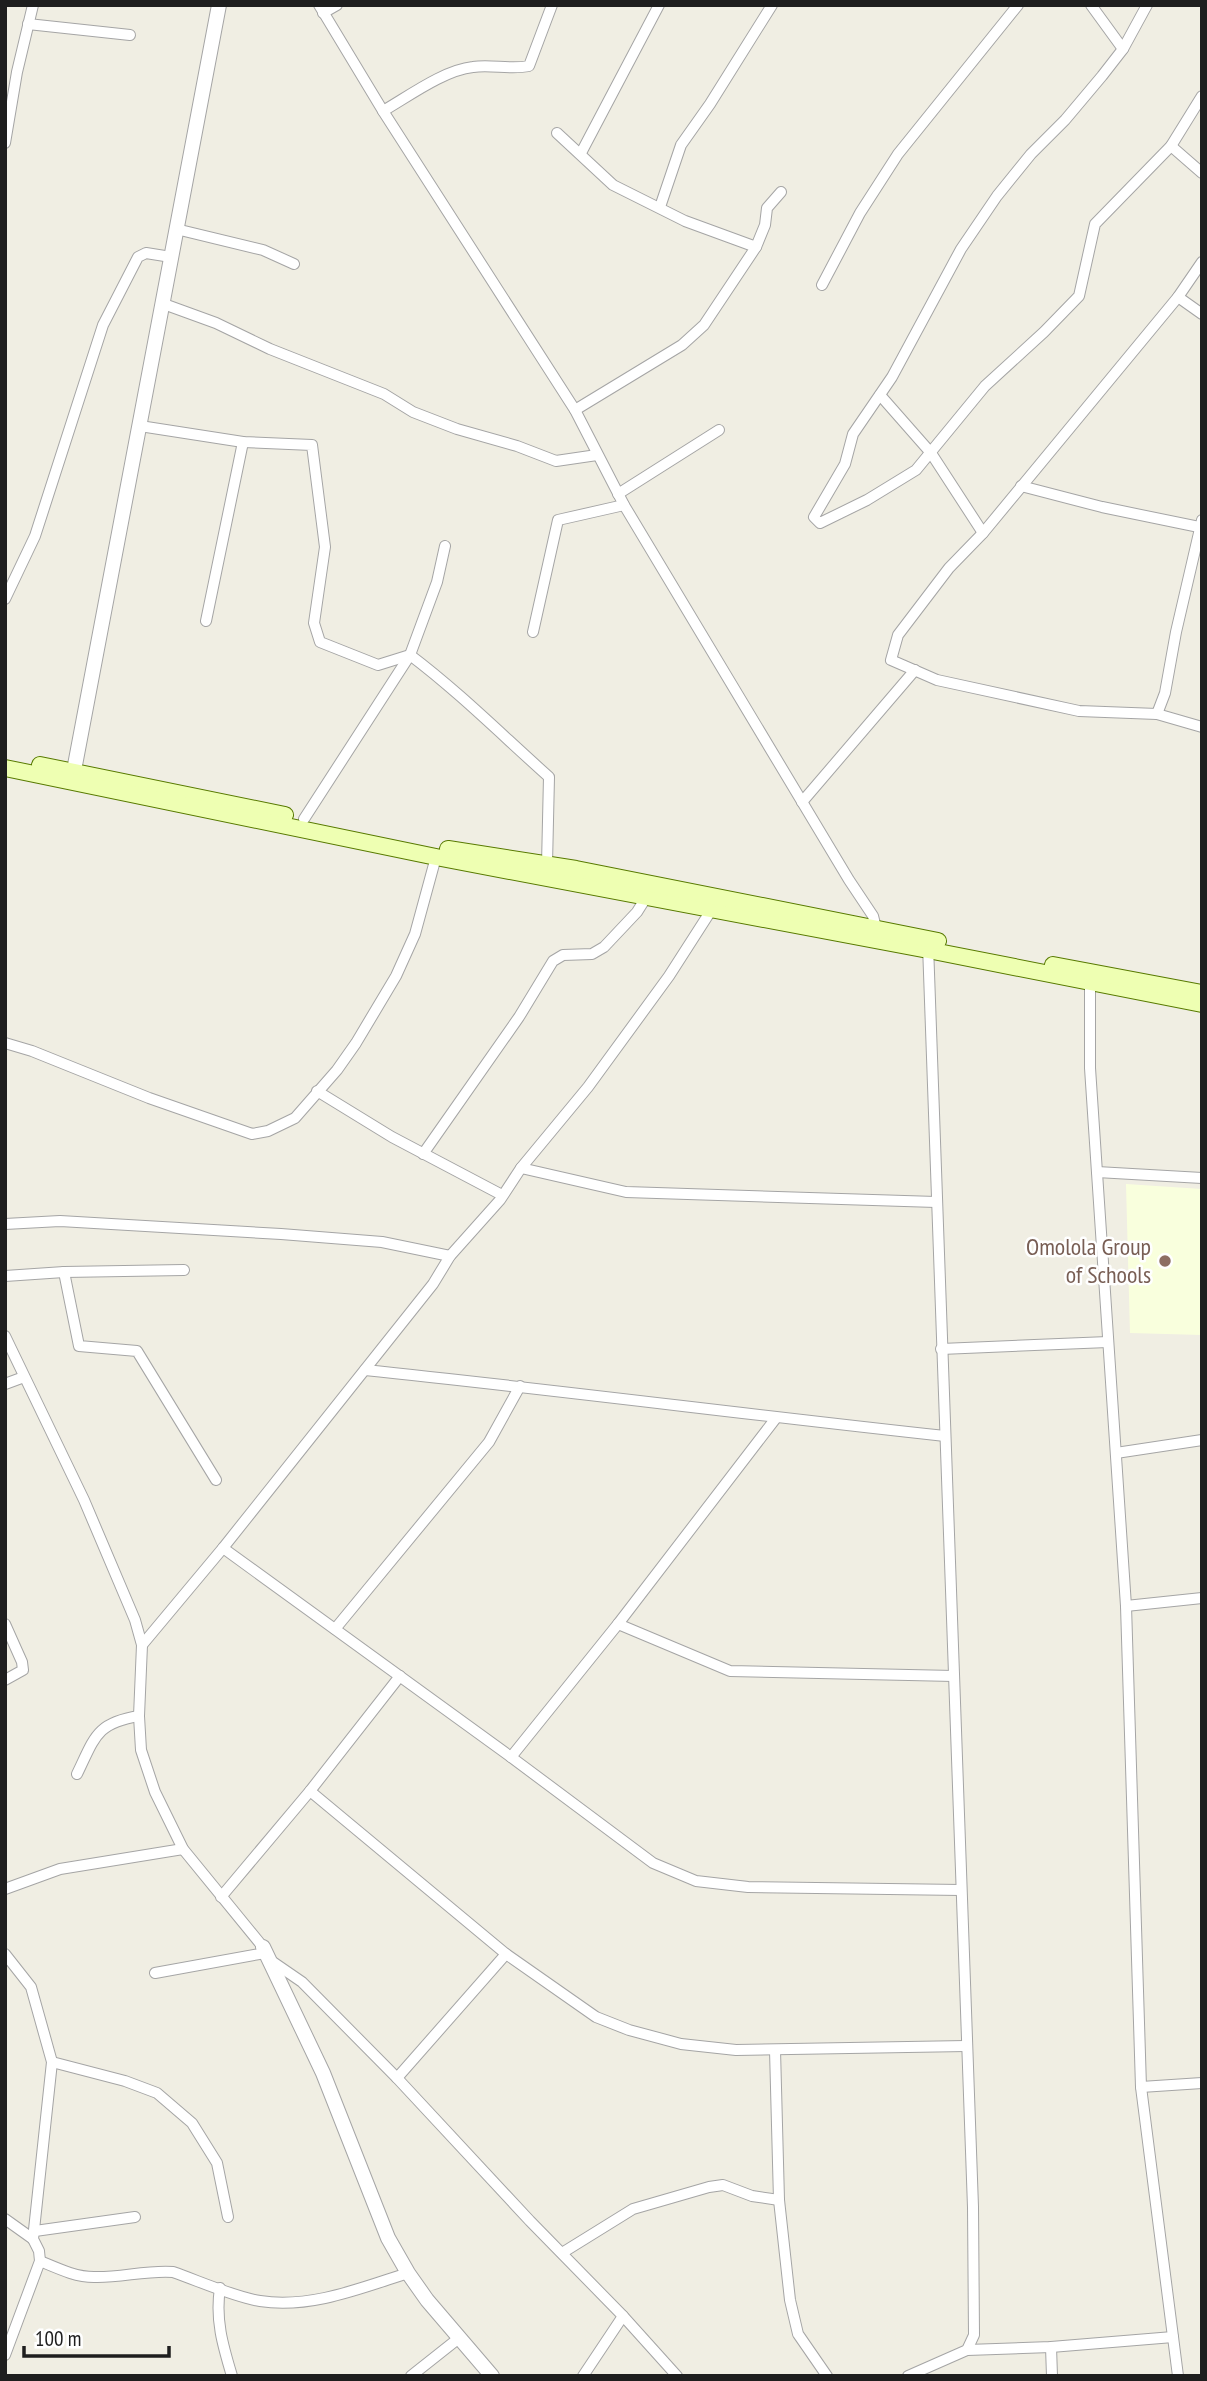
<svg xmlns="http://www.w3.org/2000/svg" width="1207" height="2381" viewBox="0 0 1207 2381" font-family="'PT Sans Narrow',sans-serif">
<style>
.education{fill:#f9ffdd}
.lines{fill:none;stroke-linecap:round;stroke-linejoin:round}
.minor-casing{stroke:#a5a5a5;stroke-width:12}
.tertiary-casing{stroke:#a5a5a5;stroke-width:16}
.secondary-casing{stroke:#587a00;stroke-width:18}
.minor{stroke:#fff;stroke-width:10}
.tertiary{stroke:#fff;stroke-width:14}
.secondary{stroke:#eeffb2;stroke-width:16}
.education-dot{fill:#8d6e63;stroke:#fff;stroke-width:2.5}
.labels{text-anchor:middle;stroke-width:5;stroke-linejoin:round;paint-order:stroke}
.education-label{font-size:24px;fill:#785e54;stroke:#fff;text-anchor:end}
</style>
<rect width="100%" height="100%" fill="#f0eee3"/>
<polygon class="education" points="1126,1184 1202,1189 1202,1335 1130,1333"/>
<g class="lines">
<defs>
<g id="minor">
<polyline points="319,5 383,111 575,410 624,505 849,880 873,916 876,928"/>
<polyline points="1091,5 1123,49"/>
<polyline points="1147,5 1123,49 1102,76 1065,120 1031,154 997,196 961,249 892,377 853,434 845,464 814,517 820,523 867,500 916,470 985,386 1044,332 1079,296 1095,224 1171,146 1202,96"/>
<polyline points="323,13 337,5"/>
<polyline points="28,24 130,35"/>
<path d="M383 111C409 96 444 70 473 67 491 64 510 70 529 66L552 5"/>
<polyline points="557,133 613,185 685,221 756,247"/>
<polyline points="5,143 17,72 33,5"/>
<polyline points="1171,146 1202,173"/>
<polyline points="581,153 659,5"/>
<polyline points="660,207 681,145 710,104 772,5"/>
<polyline points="176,229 263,250 294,264"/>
<polyline points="822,285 860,213 898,154 1018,5"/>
<polyline points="1178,297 1202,262"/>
<polyline points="161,303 216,323 270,349 384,394 413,412 457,429 517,446 556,461 597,455"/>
<polyline points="1202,314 1178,297 983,533 949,568 898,635 891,660 937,680 1079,711 1157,714 1165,693 1176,632 1202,520"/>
<polyline points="880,395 931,453 983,533"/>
<polyline points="575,410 682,345 704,325 756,247 765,225 767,208 781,192"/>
<polyline points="140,426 243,442 312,445 325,547 314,623 320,642 378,665 410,655"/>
<polyline points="1021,486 1102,507 1199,527"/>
<polyline points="618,494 719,430"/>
<polyline points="5,599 35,536 103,325 138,257 146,253 171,257"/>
<polyline points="206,621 243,442"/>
<polyline points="533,632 558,520 624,505"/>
<path d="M410 655C459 692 503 736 549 777L547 864"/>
<polyline points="1157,714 1202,727"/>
<polyline points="802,802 915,670"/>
<polyline points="304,819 410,655 437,582 445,546"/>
<polyline points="1090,983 1090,1068 1126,1606 1141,2087 1178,2376"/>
<polyline points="5,1043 32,1051 149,1098 252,1134 268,1131 295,1118 337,1070 356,1043 396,976 415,934 436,857"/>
<polyline points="317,1091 392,1137 502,1195"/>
<polyline points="423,1154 519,1017 553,961 563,955 592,954 604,947 637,912 647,896"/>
<polyline points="521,1168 626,1192 936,1202"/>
<polyline points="1097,1172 1202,1178"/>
<polyline points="5,1224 60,1221 281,1234 382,1242 450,1256"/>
<polyline points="64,1272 79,1346 137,1351 216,1480"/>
<polyline points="5,1276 64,1272 184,1270"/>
<polyline points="5,1336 84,1500 135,1620 142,1645 139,1716 141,1750 155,1792 183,1849 263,1947"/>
<polyline points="941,1349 1108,1342"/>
<path d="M365 1370C558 1390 751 1415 945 1436"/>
<polyline points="5,1384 24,1377"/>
<polyline points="1116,1453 1202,1440"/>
<polyline points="223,1548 511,1757 653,1863 696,1881 748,1887 961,1890"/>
<polyline points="1126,1606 1202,1598"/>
<polyline points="5,1624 22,1662 23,1670 5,1680"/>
<polyline points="618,1624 730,1671 954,1676"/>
<polyline points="335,1629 489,1442 520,1386"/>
<polyline points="142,1645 223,1548 433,1284 450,1256 500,1200 521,1168 588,1087 669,976 712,909"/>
<polyline points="511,1757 618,1624 776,1418"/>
<path d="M77 1774C95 1737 96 1723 139 1716"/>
<polyline points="310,1791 506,1954 596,2017 629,2030 681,2044 736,2050 966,2046"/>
<polyline points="5,1889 60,1869 183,1849"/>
<polyline points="221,1897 310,1791 400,1676"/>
<polyline points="5,1954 31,1987 52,2062 33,2239 39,2251 40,2261 5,2355"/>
<polyline points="270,1960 302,1982 397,2078 530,2221 623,2316 583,2376"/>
<polyline points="155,1973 265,1953"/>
<polyline points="775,2050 779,2200 790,2300 798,2334 827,2376"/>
<polyline points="52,2062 125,2081 157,2093 192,2123 217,2163 228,2217"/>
<polyline points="397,2078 506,1954"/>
<polyline points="1141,2087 1202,2083"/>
<polyline points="5,2219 33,2239"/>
<polyline points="35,2231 135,2217"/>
<polyline points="562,2253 633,2209 709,2187 723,2185 752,2196 779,2200"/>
<path d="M40 2261C57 2268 75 2277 94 2277 120 2278 146 2270 173 2272 199 2281 234 2297 260 2301 310 2309 361 2288 408 2273"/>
<path d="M220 2288C215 2320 223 2346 232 2376"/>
<polyline points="623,2316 677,2376"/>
<polyline points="1051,2347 1052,2376"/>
<polyline points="967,2350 1051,2347 1173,2337"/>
<polyline points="411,2376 459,2338"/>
<polyline points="908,2376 967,2350 974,2335 973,2207 928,945"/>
</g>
<g id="tertiary">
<polyline points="72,781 219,5"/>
<polyline points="263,1947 323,2073 388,2238 408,2273 427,2300 492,2376"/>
</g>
<g id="secondary">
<polyline points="40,765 285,815"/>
<polyline points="5,768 436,857 928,950 1202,1004"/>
<polyline points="448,849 576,869 938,941"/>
<polyline points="1053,965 1202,993"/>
</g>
</defs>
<use href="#minor" class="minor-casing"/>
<use href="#tertiary" class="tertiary-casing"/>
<use href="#secondary" class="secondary-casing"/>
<use href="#minor" class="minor"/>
<use href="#tertiary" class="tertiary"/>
<use href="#secondary" class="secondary"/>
</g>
<circle class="education-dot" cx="1165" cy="1261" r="7"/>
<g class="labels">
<g class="education-label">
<text x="1151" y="1255">Omolola Group<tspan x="1151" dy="28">of Schools</tspan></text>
</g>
</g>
<rect width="1207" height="2381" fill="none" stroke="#1e1e1e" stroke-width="14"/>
<path d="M24 2346v10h145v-10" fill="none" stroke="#1e1e1e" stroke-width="3.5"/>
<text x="35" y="2346" font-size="21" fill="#1e1e1e" stroke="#ffffff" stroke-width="5" paint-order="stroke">100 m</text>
</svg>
